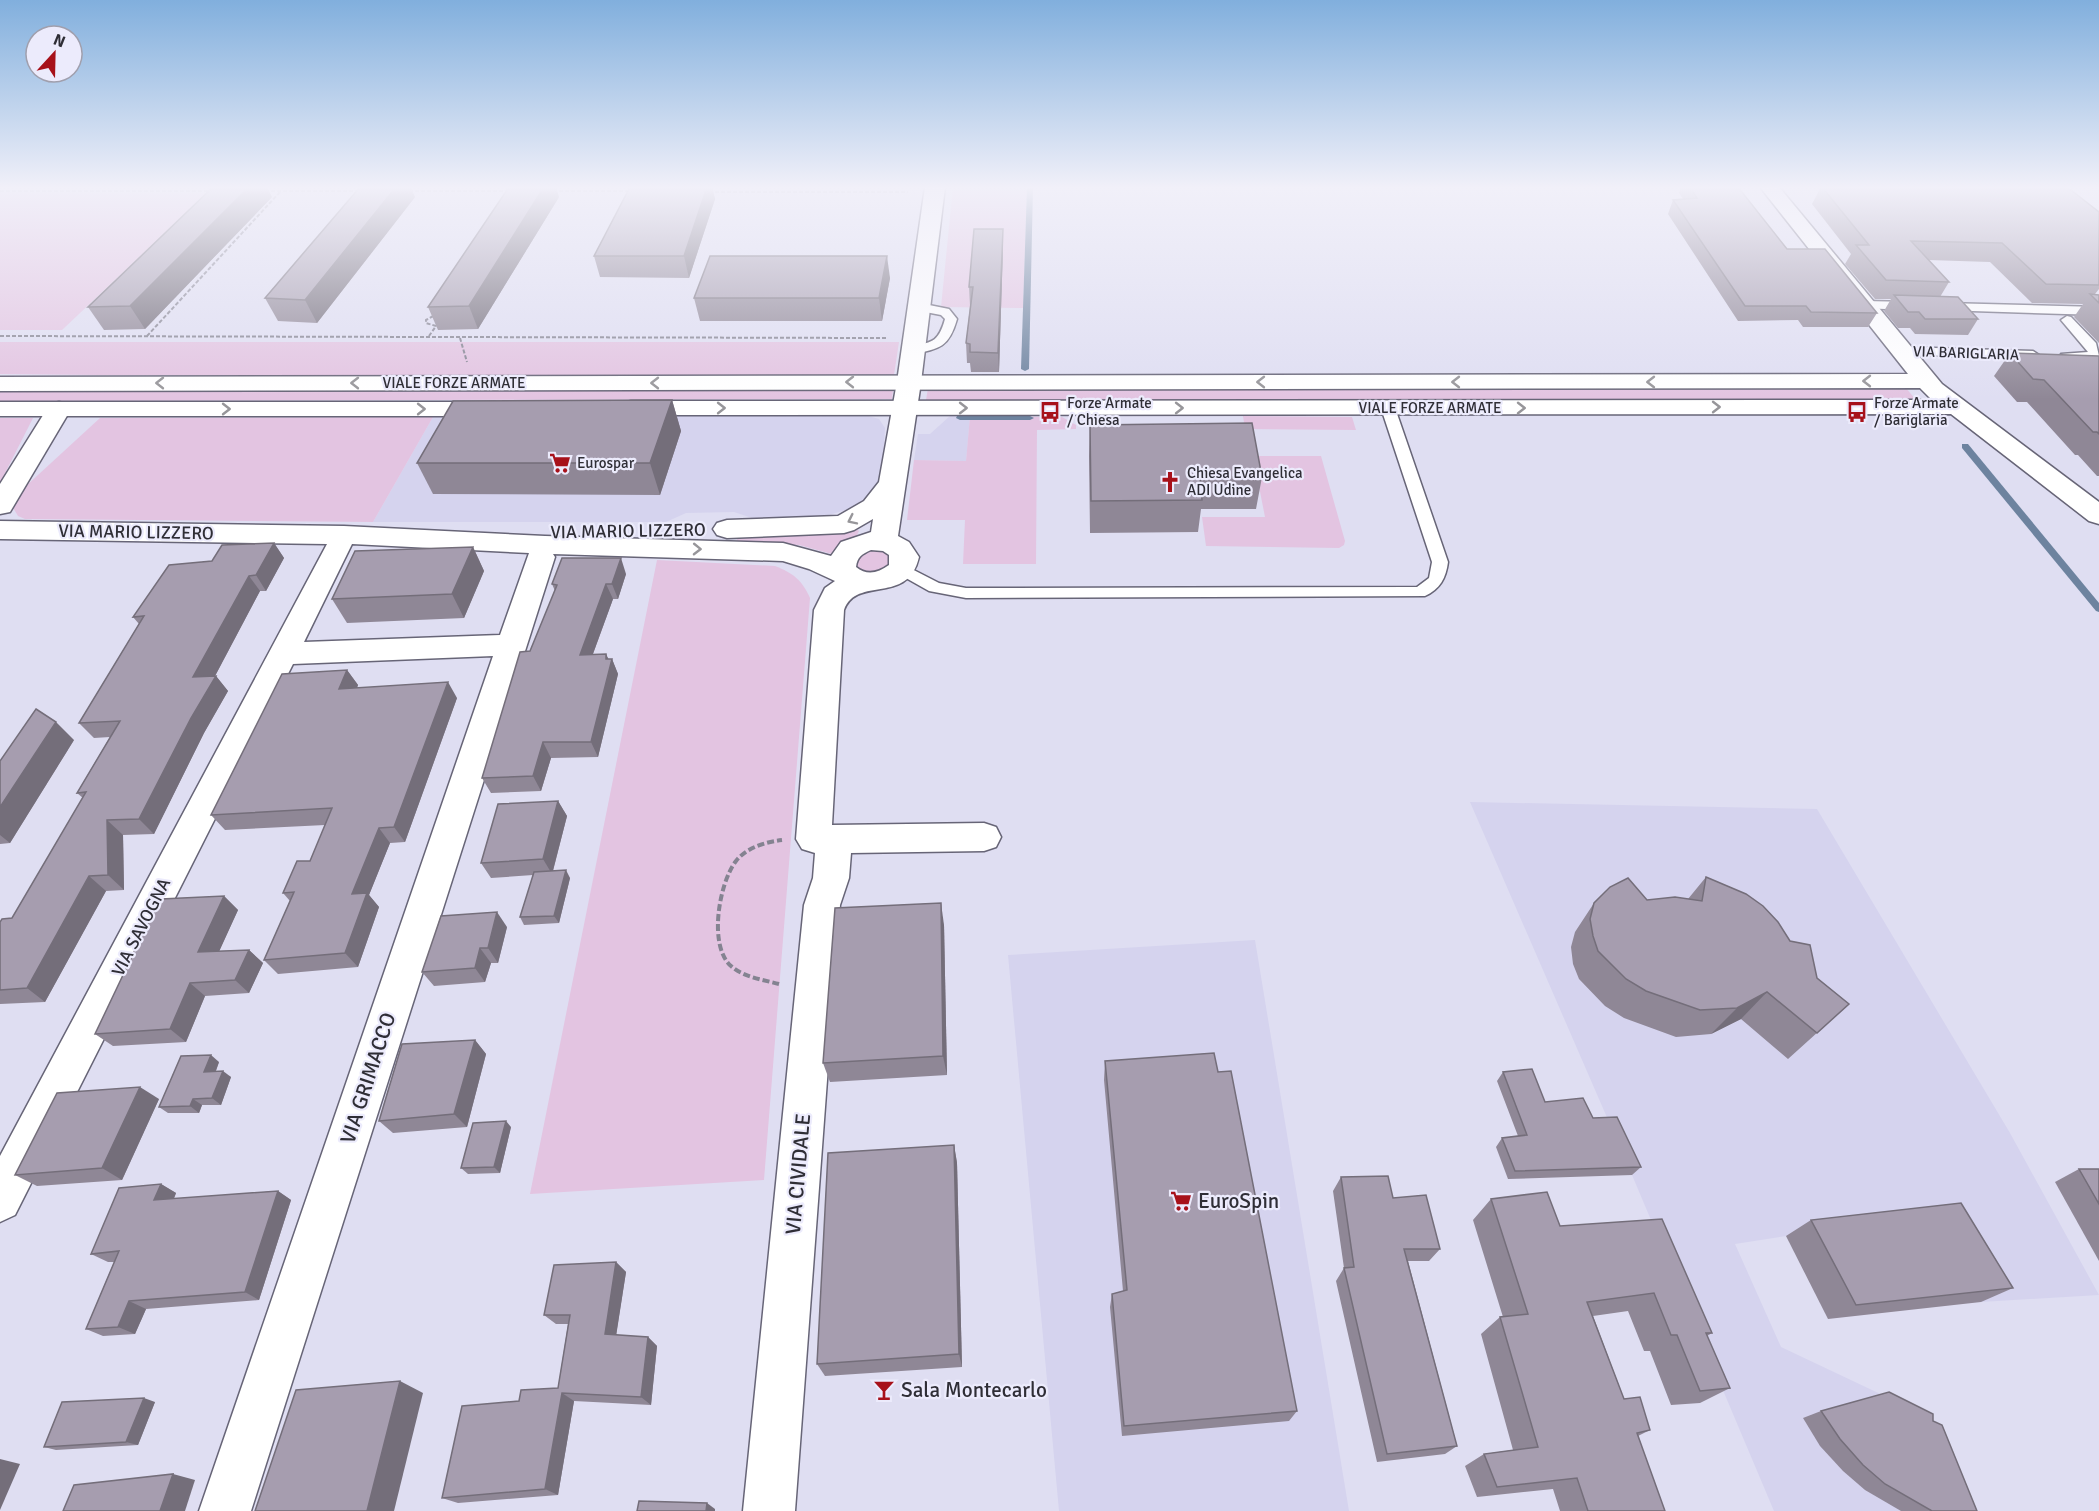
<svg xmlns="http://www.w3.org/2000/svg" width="2099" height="1511" viewBox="0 0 2099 1511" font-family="Signika,sans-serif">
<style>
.built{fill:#d5d3ee}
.green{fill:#e3c4e1}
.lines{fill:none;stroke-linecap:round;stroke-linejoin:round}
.stream{fill:#6d839f;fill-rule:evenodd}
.service-casing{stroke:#676577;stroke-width:3}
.minor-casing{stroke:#676577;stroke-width:3}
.tertiary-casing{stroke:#676577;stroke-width:3}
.path-far1{stroke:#848391;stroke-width:2;stroke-dasharray:4 2;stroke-linecap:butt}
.path{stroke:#848391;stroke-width:4;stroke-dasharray:7 3;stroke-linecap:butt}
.service{fill:#fff;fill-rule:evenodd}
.minor{fill:#fff;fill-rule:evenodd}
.tertiary{fill:#fff;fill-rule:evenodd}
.wall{fill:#8f8796}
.shaded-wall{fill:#746e7a}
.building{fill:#a69daf;stroke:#746e7a;stroke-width:1.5}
.oneway{stroke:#97969a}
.labels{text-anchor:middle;stroke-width:4.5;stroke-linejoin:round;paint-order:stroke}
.far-street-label{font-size:15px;fill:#2f2e36;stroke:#ecebfc}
.far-poi-label{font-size:15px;fill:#2f2e36;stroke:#ecebfc;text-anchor:start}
.street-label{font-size:18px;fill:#2f2e36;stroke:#ecebfc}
.near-street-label{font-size:21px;fill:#2f2e36;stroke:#ecebfc}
.near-poi-label{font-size:21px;fill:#2f2e36;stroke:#ecebfc;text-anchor:start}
</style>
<rect width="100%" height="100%" fill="#dfdef2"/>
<g class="built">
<polygon points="865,415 879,419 885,428 882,479 868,498 856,507 832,514 819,517 752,518 734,512 686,513 666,522 373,522 433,417"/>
<polygon points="950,416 970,416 966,461 914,460 918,434 930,434"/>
<polygon points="1470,802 1817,809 2010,1133 2099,1295 1981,1302 1786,1236 1735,1244 1781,1347 1927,1416 1970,1511 1774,1511 1632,1175"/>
<polygon points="1255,940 1349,1511 1059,1511 1008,955"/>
</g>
<g class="green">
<polygon points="953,187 1027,187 1023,308 941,307"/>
<polygon points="0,192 207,193 62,330 0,330"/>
<polygon points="0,342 899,342 894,375 101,375 0,374"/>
<polygon points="928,388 1906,388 1916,400 926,400"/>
<polygon points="893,390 892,399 0,401 0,391"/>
<polygon points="970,416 1062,417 1076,425 1076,429 1037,430 1036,564 963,564 965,520 907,520 914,460 966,461"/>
<polygon points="1243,416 1352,417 1356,430 1245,429"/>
<polygon points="433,417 373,522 25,519 18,516 12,506 14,497 100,418"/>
<polygon points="0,418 33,418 0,483"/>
<polygon points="1253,456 1321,456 1345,541 1344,545 1339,548 1206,546 1202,517 1265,517"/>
<polygon points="856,528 859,531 857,535 832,554 799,545 736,543 739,533"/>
<polygon points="877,547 896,557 884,574 856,572 852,558"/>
<path d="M657 560 775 566C793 573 802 580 810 598L764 1180 530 1194Z"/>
</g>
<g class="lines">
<g class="stream">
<polygon points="1027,187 1033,187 1029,369 1025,371 1021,369"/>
<polygon points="957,416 1030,416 1034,418 1030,420 960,420 956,418"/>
<polygon points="1962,444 1968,444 2099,603 2099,612 2096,611 1962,448"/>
</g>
<defs>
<g id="service">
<polygon points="1864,301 1911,302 1917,306 1911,310 1860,308 1860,302"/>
<path d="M919 303 949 309 957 319C949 347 940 349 913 354L909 353 907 350 909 347C931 342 938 344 945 319L941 315 915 310 913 307Z"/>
<polygon points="1945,303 2099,307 2099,315 1941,310 1941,304"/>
<polygon points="2067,316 2071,317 2096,343 2099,356 2089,361 2061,360 2060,357 2061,354 2088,352 2061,320"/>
<polygon points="1901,347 2033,351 2039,355 2033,359 1897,354 1895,351"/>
<path d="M1388 404 1395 408 1448 562C1446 578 1440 589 1425 596L966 598 929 591 897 573 894 569 902 564 939 583 966 588 1417 587 1429 578 1432 562 1381 408Z"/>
</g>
<g id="minor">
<path d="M925 187H945L921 382 898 536 909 542 919 557C908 606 857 575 844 610L832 825 984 823 996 827 1001 837 996 847 984 851 851 853 849 878 840 905 795 1511H743L804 905 813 878 815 853 802 849 796 839 814 610 825 588 835 581 809 569 783 561 553 554 555 557 251 1511H199L493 656 293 664 15 1215 0 1222V1156L327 544 0 539V521L344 526 545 536 783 543 831 556 841 542 871 532 873 519 854 530 844 533 727 538 717 535 713 529 717 523 727 520 838 516 864 501 879 482 897 382ZM352 544 529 553 500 635 304 642ZM871 550 883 551 889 555V565C878 573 867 576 856 567 857 557 862 554 871 550Z"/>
<polygon points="59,402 68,404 71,409 10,512 0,514 0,484 50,404"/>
</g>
<g id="tertiary">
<polygon points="1760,187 1779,187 1942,384 2099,502 2099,524 2089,521 1951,414 631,415 622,413 619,408 622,403 631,401 1932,400 1920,388 0,391 0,377 1908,374"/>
<polygon points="0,402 495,402 504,404 507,409 504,414 495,416 0,416"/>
</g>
</defs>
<use href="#service" class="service-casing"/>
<use href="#minor" class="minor-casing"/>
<use href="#tertiary" class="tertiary-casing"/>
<g class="path-far1">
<polyline points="0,191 212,191"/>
<polyline points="265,191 359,191"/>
<polyline points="409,191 509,191"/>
<polyline points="553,191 632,191"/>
<polyline points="709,192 908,192"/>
<polyline points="0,336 887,338"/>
<polyline points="147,336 280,192"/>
<polyline points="429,336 436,326 426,323 426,320 437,314"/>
<polyline points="460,338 467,362"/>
</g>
<path class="path" d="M779 984C764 980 743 977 731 966 708 946 719 883 736 861 747 847 766 842 782 840"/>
<use href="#service" class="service"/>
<use href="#minor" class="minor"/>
<use href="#tertiary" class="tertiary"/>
</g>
<g class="wall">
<polygon points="630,187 712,187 715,199 689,278 600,277 594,256"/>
<polygon points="1681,187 1738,187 1787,249 1877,313 1868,327 1803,327 1798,320 1738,321 1668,214 1673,200 1683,199 1679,193"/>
<polygon points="1821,187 2067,187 2099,212 2099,289 2095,294 2099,295 2099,343 2074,317 2083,304 2032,303 1990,262 1929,260 1949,282 1940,297 1978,319 1968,335 1915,334 1910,328 1898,328 1884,311 1891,299 1875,299 1845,264 1851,254 1812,204"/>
<polygon points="272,197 145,329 104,330 88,307"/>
<polygon points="415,197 317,323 278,321 265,298"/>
<polygon points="559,197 478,329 438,330 428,307"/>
<polygon points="1003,248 999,372 971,372 970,363 967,363 966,343 970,306 969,287"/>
<polygon points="890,278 882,321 700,321 694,298"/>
<polygon points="2010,353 2099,356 2099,476 2097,476 2078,455 2075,455 2027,402 2017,402 1994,376"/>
<polygon points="672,400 681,431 660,495 433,494 417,463"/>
<polygon points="1090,425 1262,477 1256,509 1201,509 1198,532 1090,533 1089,456"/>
<polygon points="274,543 284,558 266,591 260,591 215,676 216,676 228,691 204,733 154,834 123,835 124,890 106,891 45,1002 0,1004 0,922 12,918 83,798 77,793 110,737 94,738 79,723 139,624 133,617 212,561"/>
<polygon points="473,547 484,571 464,618 347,623 332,599"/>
<polygon points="626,574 618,599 613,599 593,654 606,654 608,659 612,659 618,674 598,757 551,758 541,791 491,793 482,778 530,651 555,591 552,584"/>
<polygon points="347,670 358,685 357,688 457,698 405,842 390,843 369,895 379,907 358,967 278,974 264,960 290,901 283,893 310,861 325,825 225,830 211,815"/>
<polygon points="74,740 10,843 0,844 0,761"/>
<polygon points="558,801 567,816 553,871 570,878 559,923 524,925 520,917 533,875 491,878 481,863"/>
<polygon points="1706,877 1790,941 1817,978 1849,1004 1788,1059 1741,1019 1711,1034 1676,1037 1624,1018 1605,1006 1579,979 1573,964 1571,947 1575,932 1594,903 1647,900 1688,899"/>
<polygon points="224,896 238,910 219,951 249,950 263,963 249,993 205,996 186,1042 113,1046 95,1034"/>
<polygon points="944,925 947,1075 830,1082 823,1063"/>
<polygon points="507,927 498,963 491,963 485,982 434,986 422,972"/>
<polygon points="475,1040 486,1054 467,1127 393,1133 379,1121"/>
<polygon points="1105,1061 1297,1411 1289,1421 1122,1436 1110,1307 1112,1294 1123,1291 1104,1080"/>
<polygon points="219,1062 216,1071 231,1077 221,1105 202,1105 199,1113 168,1113 159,1107"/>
<polygon points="1503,1072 1545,1102 1593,1118 1641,1167 1632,1175 1508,1179 1496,1147 1502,1138 1518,1136 1497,1081"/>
<polygon points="159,1099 122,1180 37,1186 15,1175"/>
<polygon points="511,1127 500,1173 468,1174 461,1168"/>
<polygon points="954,1145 957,1163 962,1367 825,1376 817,1364"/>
<polygon points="2079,1169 2099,1169 2099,1261 2055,1182"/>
<polygon points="1341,1177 1393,1198 1440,1249 1429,1261 1408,1261 1457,1446 1445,1454 1377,1462 1336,1281 1344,1268 1333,1191"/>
<polygon points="161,1184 176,1193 174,1199 278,1191 291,1200 259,1300 146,1309 135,1334 103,1336 86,1329 114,1262 108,1262 91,1254"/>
<polygon points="1491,1199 1560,1226 1712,1333 1707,1336 1730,1388 1700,1403 1671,1405 1650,1351 1644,1351 1628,1311 1593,1316 1624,1399 1650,1430 1638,1436 1665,1511 1560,1511 1553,1489 1477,1497 1465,1466 1484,1454 1513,1450 1481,1334 1500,1317 1503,1317 1473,1220"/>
<polygon points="1811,1220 2013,1288 1981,1302 1828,1319 1786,1236"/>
<polygon points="616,1262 626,1272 616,1335 648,1337 657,1346 651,1405 574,1401 558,1495 458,1503 442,1498 519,1401 558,1388 568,1324 556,1324 544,1315"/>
<polygon points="155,1402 138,1445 56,1450 44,1447"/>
<polygon points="1821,1411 1933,1421 1977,1511 1901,1511 1865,1490 1843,1471 1820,1446 1803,1418"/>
</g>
<g class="shaded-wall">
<polygon points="249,187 267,187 272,197 145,329 130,306"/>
<polygon points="396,187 411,187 415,197 317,323 305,300"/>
<polygon points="544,187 556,187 559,197 478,329 469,306"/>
<polygon points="707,187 712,187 715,199 689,278 684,256"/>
<polygon points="1003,229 1003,248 999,372 998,353"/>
<polygon points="887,256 890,278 882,321 879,298"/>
<polygon points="672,400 681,431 660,495 650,463"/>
<polygon points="274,543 284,558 266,591 256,575"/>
<polygon points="473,547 484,571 464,618 452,594"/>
<polygon points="621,558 626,574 618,599 612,584"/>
<polygon points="249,576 260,591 206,693 193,677"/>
<polygon points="606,584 613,599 587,670 580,655"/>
<polygon points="606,654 611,664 612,659 618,674 598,757 591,742"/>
<polygon points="347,670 358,685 350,704 339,689"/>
<polygon points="216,676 228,691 204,733 154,834 139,819 191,718"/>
<polygon points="448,682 457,698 405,842 394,827"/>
<polygon points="56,722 74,740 10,843 0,835 0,807"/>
<polygon points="543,742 551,758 541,791 533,776"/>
<polygon points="558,801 567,816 552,874 543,859"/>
<polygon points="107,820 123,835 124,890 108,875"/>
<polygon points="379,828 390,843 369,895 379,907 358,967 345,953 352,894"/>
<polygon points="566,870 570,878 559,923 554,916"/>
<polygon points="89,876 106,891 45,1002 27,988"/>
<polygon points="224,896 238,910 213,965 198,952"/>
<polygon points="941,903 944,925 947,1075 943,1056"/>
<polygon points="497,912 507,927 498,963 488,948"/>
<polygon points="480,948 491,963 485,982 475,968"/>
<polygon points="249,950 263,963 249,993 235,980"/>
<polygon points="190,983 205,996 186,1042 170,1029"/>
<polygon points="1767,992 1741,1019 1711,1034 1737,1008"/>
<polygon points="475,1040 486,1054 467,1127 454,1114"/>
<polygon points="211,1055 219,1062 213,1078 204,1072"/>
<polygon points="223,1071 231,1077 221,1105 212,1098"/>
<polygon points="140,1087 159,1099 122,1180 102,1168"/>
<polygon points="193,1099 202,1105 199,1113 190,1106"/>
<polygon points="506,1121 511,1127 500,1173 494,1167"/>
<polygon points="954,1145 957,1163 962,1367 959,1354"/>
<polygon points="161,1184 176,1193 169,1209 154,1200"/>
<polygon points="278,1191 291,1200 259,1300 245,1292"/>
<polygon points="616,1262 626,1272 615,1343 605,1334"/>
<polygon points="129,1301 146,1309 135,1334 118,1327"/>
<polygon points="648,1337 657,1346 651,1405 641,1397"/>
<polygon points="400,1381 423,1393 394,1511 367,1511"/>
<polygon points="562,1393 574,1401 558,1495 545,1489"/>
<polygon points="144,1398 155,1402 138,1445 126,1442"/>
<polygon points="0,1459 20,1464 0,1510"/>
<polygon points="173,1474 195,1480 185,1511 160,1511"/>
<polygon points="707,1503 715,1509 715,1511 706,1511"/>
</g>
<g class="building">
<polygon points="213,187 249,187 130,306 88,307"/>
<polygon points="360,187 396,187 305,300 265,298"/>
<polygon points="509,187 544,187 469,306 428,307"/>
<polygon points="630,187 707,187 684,256 594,256"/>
<polygon points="1690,187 1738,187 1787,249 1825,249 1877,313 1811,312 1806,306 1745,306 1673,200 1697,198"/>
<polygon points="1822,187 2067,187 2099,212 2099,285 2046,284 2002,243 1911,241 1949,282 1886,280 1856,245 1869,245"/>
<polygon points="974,229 1003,229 998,353 970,352 970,344 966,343 973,287 969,287"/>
<polygon points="710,256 887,256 879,298 694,298"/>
<polygon points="2090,294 2099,295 2099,303"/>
<polygon points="1894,295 1958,297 1978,319 1925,319 1919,312 1908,312"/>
<polygon points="2010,353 2099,356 2099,434 2097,432 2093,432 2044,380 2033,379"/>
<polygon points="672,400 650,463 417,463 453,401"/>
<polygon points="1252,423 1262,477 1200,477 1202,500 1091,501 1090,425"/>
<polygon points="274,543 256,575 249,576 193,677 216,676 191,718 139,819 107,820 108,875 89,876 27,988 0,990 0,922 2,919 12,918 86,792 77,793 120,721 79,723 144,616 133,617 169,565 212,561 222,545"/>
<polygon points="473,547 452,594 332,599 355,551"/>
<polygon points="562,558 621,558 612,584 606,584 580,655 606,654 606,659 612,659 591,742 543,742 533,776 482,778 520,652 530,651 557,585 552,584"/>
<polygon points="347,670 339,689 448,682 394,827 379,828 352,894 367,893 345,953 264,960 294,892 283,893 297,861 310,861 332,808 211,815 282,674"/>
<polygon points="36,709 56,722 0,807 0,761"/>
<polygon points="558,801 543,859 481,863 498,804"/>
<polygon points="566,870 554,916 520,917 534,872"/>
<polygon points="1706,877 1746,894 1763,906 1778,922 1790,941 1810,945 1817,978 1849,1004 1817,1033 1767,992 1737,1008 1700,1010 1646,991 1626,979 1598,951 1593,936 1590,919 1594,903 1610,887 1628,878 1647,900 1675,897 1702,901"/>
<polygon points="224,896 198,952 249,950 235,980 190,983 170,1029 95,1034 142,935 161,899"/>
<polygon points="941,903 943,1056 823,1063 835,908"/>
<polygon points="497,912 488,948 480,948 475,968 422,972 441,916"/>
<polygon points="475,1040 454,1114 379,1121 402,1044"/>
<polygon points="1214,1053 1218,1072 1231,1071 1297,1411 1124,1426 1112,1294 1127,1290 1105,1061"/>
<polygon points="211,1055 204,1072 223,1071 212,1098 193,1099 190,1106 159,1107 181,1056"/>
<polygon points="1532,1069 1545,1102 1583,1098 1593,1118 1617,1117 1641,1167 1515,1171 1502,1138 1527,1135 1503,1072"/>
<polygon points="140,1087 102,1168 15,1175 57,1093"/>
<polygon points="506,1121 494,1167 461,1168 473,1123"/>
<polygon points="954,1145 959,1354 817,1364 828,1153"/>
<polygon points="2079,1169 2099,1169 2099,1204"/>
<polygon points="1388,1176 1393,1198 1426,1195 1440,1249 1404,1249 1457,1446 1387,1454 1344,1268 1354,1267 1341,1177"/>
<polygon points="161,1184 154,1200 278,1191 245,1292 129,1301 118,1327 86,1329 119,1251 91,1254 119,1188"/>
<polygon points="1547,1192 1560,1226 1662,1219 1712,1333 1706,1333 1730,1388 1700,1391 1677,1335 1671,1335 1654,1293 1587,1302 1624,1399 1640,1397 1650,1430 1637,1433 1665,1511 1588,1511 1577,1478 1497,1487 1484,1454 1538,1447 1500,1317 1528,1314 1491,1199"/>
<polygon points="1961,1203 2013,1288 1856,1305 1811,1220"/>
<polygon points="616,1262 605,1334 648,1337 641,1397 562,1393 545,1489 442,1498 462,1406 519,1401 521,1390 558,1388 570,1315 544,1315 554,1265"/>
<polygon points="400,1381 367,1511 255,1511 296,1390"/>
<polygon points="1889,1392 1933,1414 1933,1421 1942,1425 1977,1511 1932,1511 1885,1484 1863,1465 1840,1439 1821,1411"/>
<polygon points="144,1398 126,1442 44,1447 62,1402"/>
<polygon points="173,1474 160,1511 63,1511 74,1485"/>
<polygon points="639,1501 707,1503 706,1511 637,1511"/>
</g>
<defs><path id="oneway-chevron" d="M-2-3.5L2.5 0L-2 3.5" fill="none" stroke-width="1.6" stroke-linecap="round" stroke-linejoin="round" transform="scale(1.5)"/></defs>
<g class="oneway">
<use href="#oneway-chevron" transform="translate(1867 381) rotate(180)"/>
<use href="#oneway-chevron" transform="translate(850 382) rotate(180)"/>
<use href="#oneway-chevron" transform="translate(1261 382) rotate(180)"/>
<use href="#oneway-chevron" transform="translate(1456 382) rotate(180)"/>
<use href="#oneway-chevron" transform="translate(1651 382) rotate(180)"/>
<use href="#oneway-chevron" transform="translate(160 383) rotate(180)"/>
<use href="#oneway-chevron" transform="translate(355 383) rotate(180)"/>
<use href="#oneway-chevron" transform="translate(655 383) rotate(180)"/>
<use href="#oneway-chevron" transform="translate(1716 407)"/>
<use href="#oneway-chevron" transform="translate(721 408)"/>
<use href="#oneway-chevron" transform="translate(963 408)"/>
<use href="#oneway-chevron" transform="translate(1179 408)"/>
<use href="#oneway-chevron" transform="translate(1521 408)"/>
<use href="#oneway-chevron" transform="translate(226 409)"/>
<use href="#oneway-chevron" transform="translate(421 409)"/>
<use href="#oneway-chevron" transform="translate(852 520) rotate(154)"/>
<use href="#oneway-chevron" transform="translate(697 549) rotate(1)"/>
</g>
<linearGradient id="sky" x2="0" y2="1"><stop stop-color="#81afdd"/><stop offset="0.47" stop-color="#f1f0f9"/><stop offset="1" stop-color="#f1f0f9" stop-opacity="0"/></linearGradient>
<rect width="2099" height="399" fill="url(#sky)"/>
<defs>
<symbol id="bus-bare" viewBox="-9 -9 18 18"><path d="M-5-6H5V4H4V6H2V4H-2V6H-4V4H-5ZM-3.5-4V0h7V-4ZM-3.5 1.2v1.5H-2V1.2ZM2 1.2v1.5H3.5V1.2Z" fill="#a7111a" stroke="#ecebfc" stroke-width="2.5" paint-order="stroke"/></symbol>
<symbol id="supermarket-bare" viewBox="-9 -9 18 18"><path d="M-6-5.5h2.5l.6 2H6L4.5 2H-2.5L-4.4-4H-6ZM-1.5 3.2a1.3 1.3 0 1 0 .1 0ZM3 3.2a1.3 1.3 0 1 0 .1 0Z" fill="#a7111a" stroke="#ecebfc" stroke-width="2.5" paint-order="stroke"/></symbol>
<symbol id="church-bare" viewBox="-9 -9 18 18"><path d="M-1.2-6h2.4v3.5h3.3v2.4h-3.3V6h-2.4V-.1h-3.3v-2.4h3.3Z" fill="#a7111a" stroke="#ecebfc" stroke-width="2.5" paint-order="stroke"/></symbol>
<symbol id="bar-bare" viewBox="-9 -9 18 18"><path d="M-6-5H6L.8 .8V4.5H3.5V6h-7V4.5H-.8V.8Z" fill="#a7111a" stroke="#ecebfc" stroke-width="2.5" paint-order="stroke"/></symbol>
</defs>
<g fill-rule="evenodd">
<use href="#bus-bare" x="1035" y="397" width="30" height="30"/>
<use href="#bus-bare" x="1842" y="397" width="30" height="30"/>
<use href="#supermarket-bare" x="545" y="448" width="30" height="30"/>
<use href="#church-bare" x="1155" y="467" width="30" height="30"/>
<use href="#supermarket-bare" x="1166" y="1186" width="30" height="30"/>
<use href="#bar-bare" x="869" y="1375" width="30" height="30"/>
</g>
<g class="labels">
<g class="far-street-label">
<text transform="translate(1966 353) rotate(2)" y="5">VIA BARIGLARIA</text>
<text x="454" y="388">VIALE FORZE ARMATE</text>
<text x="1430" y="413">VIALE FORZE ARMATE</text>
</g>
<g class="far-poi-label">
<text x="1067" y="408">Forze Armate<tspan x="1067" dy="17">/ Chiesa</tspan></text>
<text x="1874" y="408">Forze Armate<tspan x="1874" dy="17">/ Bariglaria</tspan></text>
<text x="577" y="468">Eurospar</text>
<text x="1187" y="478">Chiesa Evangelica<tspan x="1187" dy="17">ADI Udine</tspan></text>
</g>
<g class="street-label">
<text transform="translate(628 531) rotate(-1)" y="6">VIA MARIO LIZZERO</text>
<text transform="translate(136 532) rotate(1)" y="6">VIA MARIO LIZZERO</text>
<text transform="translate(141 927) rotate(-63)" y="6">VIA SAVOGNA</text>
</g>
<g class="near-street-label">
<text transform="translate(368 1078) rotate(-72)" y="7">VIA GRIMACCO</text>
<text transform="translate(798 1174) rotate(-85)" y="7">VIA CIVIDALE</text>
</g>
<g class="near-poi-label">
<text x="1198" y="1208">EuroSpin</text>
<text x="901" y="1397">Sala Montecarlo</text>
</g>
</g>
<g transform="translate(54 54) rotate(22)"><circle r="28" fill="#ecebfc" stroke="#a09fad" stroke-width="1.5"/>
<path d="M0-4.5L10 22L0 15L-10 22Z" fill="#a7111a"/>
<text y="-9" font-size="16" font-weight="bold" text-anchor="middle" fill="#2f2e36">N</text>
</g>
</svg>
